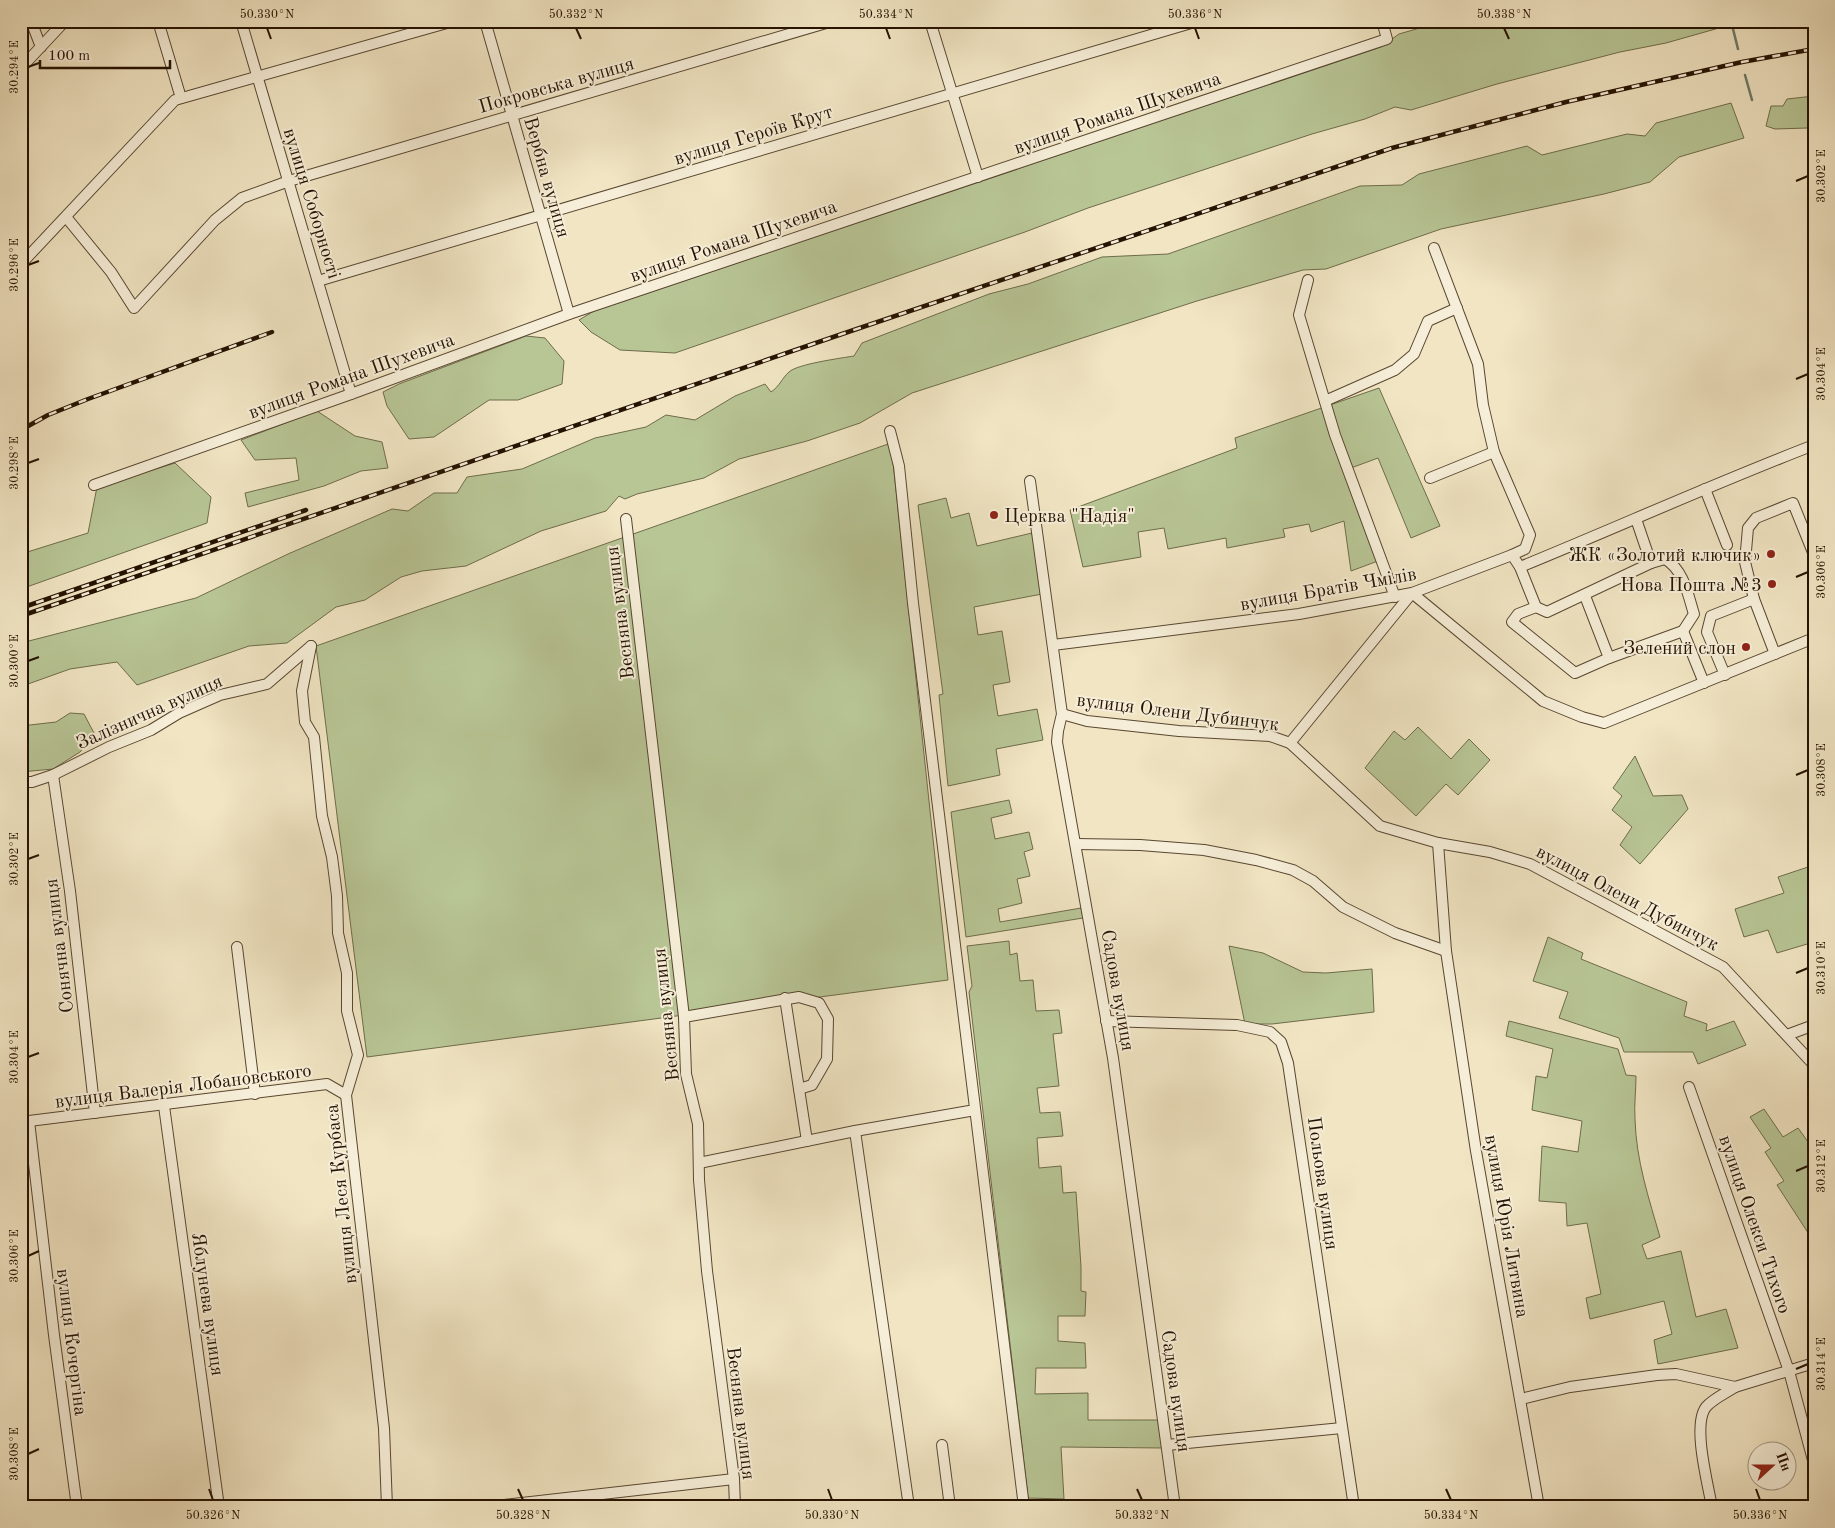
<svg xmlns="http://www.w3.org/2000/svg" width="1835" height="1528" viewBox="0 0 1835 1528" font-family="'Old Standard TT',serif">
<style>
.green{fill:#b8c595;stroke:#6e6c4a}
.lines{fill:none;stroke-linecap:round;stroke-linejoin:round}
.stream{stroke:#6c7a69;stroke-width:2.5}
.minor-casing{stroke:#584731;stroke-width:12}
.minor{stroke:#f6eed8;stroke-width:10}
.rail-casing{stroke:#251200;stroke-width:4.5}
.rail{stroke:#f6eed8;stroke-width:2.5;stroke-dasharray:8;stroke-linecap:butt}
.ticks{fill:none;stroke:#251200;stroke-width:2}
.poi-dot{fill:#8f2418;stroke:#f6eed8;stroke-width:2}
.labels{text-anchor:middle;stroke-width:4;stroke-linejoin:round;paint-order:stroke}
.street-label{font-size:19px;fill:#251200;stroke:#f6eed8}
.poi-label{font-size:19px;fill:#251200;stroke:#f6eed8;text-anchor:end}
.neatline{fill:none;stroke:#251200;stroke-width:2}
.ticks-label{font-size:12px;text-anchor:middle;fill:#251200}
</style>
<rect width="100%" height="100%" fill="#f1e5c3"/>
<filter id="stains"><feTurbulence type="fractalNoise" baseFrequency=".004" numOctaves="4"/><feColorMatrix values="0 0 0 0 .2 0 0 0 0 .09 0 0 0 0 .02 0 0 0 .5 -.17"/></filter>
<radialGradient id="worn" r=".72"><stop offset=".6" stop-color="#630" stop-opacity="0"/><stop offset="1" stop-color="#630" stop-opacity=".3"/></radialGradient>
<g class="green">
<polygon points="1444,21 1736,21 1719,28 1666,43 1620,52 1497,84 1411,110 1395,107 1365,119 1312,134 1088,208 1025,232 675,353 620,350 591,332 579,320 594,311 1381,47 1399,34"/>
<polygon points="1814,96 1814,139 1807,128 1775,129 1766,126 1771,106 1783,106 1787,99"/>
<path d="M1731 103 1744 138 1679 157 1650 182 1604 194 1441 229 1326 269 1303 270 1197 301 912 393 860 423 807 441 739 459 704 478 637 494 625 499 619 496 606 511 541 531 466 566 422 571 401 577 365 600 336 607 287 643 249 646 137 685 117 662 70 669 28 684 21 683V643L196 598 288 554 392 509 408 511 434 493H457L467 477 522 469 595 438 646 427 666 415 695 420 735 396 765 384 771 392C780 386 782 378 789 372 797 364 842 358 854 356L862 343 989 294 1028 284 1102 257 1168 254 1360 186 1402 185 1419 174 1527 146 1542 155 1627 134 1645 136 1656 123Z"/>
<polygon points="526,336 545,338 564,361 562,384 518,400 489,400 434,437 409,439 387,406 383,392 399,384"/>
<polygon points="1379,388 1440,526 1411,538 1378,458 1351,468 1386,558 1351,571 1344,521 1311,532 1309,524 1283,529 1285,537 1227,548 1226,538 1168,549 1164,528 1138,532 1141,557 1083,567 1070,510 1237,448 1235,438"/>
<polygon points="317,411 355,436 382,442 388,468 361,471 324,486 248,507 245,493 299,480 296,458 255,460 241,440"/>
<polygon points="891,443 948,980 367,1057 316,646"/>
<polygon points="175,463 211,497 207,523 21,589 21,554 88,533 97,487"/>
<polygon points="946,498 951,518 969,513 977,546 1032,533 1042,594 974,607 978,635 1002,631 1010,682 993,685 998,716 1037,709 1043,740 996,749 1000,775 948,786 939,695 943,694 918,505"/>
<polygon points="70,713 84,714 95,735 80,752 53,769 21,772 21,726 56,722"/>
<polygon points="1418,727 1451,759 1469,739 1490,760 1458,795 1446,784 1416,816 1365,768 1394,731 1405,740"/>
<polygon points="1635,756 1653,796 1682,795 1688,809 1640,864 1620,845 1632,827 1612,810 1622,796 1613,788"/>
<polygon points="1009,800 1012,813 991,818 995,839 1029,832 1033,849 1024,852 1030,876 1017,879 1022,903 998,909 1000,922 1081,908 1083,918 966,937 951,812"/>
<polygon points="1814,865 1814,942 1777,953 1768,930 1744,937 1735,909 1784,893 1778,877"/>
<polygon points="1548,937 1583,953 1581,959 1687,1002 1684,1016 1707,1024 1706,1031 1734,1021 1746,1045 1698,1064 1693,1052 1624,1052 1619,1038 1559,1018 1568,992 1533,981"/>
<polygon points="1009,941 1010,955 1017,953 1020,981 1033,980 1036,1011 1059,1010 1062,1033 1053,1034 1059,1086 1037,1088 1040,1113 1060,1112 1063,1136 1037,1138 1039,1168 1061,1166 1063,1193 1076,1192 1081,1267 1081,1291 1086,1292 1085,1316 1058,1316 1058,1341 1085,1343 1086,1368 1036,1368 1035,1394 1088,1393 1088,1420 1159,1420 1164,1448 1061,1447 1064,1499 1028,1498 969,992 972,986 967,946"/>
<polygon points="1229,946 1263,953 1303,972 1326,973 1372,969 1374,1012 1272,1024 1245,1024"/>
<path d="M1509 1021 1618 1049 1626 1075 1636 1076C1636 1091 1634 1105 1635 1119 1636 1160 1649 1199 1660 1237L1642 1245 1647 1259 1681 1251 1696 1317 1726 1309 1738 1348 1658 1364 1654 1340 1672 1334 1664 1301 1590 1319 1586 1298 1601 1294 1587 1223 1567 1226 1566 1203 1539 1201 1542 1146 1578 1152 1582 1121 1532 1110 1536 1076 1547 1078 1553 1049 1506 1036Z"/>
<polygon points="1764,1109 1783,1137 1798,1128 1814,1150 1814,1242 1777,1185 1784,1181 1765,1152 1771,1148 1750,1117"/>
</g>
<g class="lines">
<g class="stream">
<polyline points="1731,21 1738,49"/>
<polyline points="1745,75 1752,100"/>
</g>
<defs>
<g id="minor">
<polyline points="31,21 41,47"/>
<polyline points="158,21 181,98"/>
<polyline points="241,21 351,394"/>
<polyline points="485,21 569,314"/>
<polyline points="930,21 978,177"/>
<polyline points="21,68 65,21"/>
<polyline points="66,217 111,272 134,308 215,220 242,198 289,181 833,21"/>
<polyline points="1434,248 1478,364 1483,405 1494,452 1530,535 1525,549 1512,555"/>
<polyline points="21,264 175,100 454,21"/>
<polyline points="1308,280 1299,315 1335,435 1395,597"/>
<polyline points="318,281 1198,21"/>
<polyline points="1325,401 1395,370 1414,354 1428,321 1457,308"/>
<polyline points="890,431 899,466 913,603 1024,1507"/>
<polyline points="1430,478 1494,452"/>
<polyline points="1030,481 1062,714 1058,731 1057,742 1113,1058 1175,1507"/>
<polyline points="94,485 351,394 569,314 1387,39 1382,21"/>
<polyline points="1705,489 1727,545"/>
<polyline points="626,519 684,1017 686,1074 698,1124 699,1180 707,1271 734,1479 735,1507"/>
<path d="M1651 563 1665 559C1684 570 1688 595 1694 614L1683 631"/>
<polyline points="1520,567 1536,607 1547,612 1651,563 1636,519"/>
<polyline points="1536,607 1518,614 1512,622 1575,673 1609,658 1585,596"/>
<path d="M1053 645 1299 614 1412 593 1512 555 1520 567C1618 527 1715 483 1814 445"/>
<polyline points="311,646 302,691 305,722 314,737 322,816 332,857 337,896 338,933 347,973 347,1011 358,1055 346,1095 384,1428 387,1507"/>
<polyline points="1775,654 1754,599 1745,562 1748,528 1756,518 1793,503 1814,555"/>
<polyline points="1609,658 1683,631 1704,683"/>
<polyline points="1725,675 1707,632 1711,616 1754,599"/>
<polyline points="1062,714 1087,721 1179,731 1270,736 1290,743 1380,826 1438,843 1490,852 1530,864 1723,967 1814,1065"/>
<polyline points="1290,743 1412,593 1543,701 1582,717 1604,723 1814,638"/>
<polyline points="53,775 70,891 95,1113"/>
<polyline points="21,782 32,782 53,775 109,747 151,730 179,713 220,695 267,684 311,646"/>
<polyline points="1438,843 1446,951 1476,1151 1539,1507"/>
<polyline points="1076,844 1140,845 1204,850 1256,860 1293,870 1313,881 1343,907 1395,933 1446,951"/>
<polyline points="237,947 255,1094"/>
<polyline points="785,998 807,1141"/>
<polyline points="684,1017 799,997 819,1003 828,1019 827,1059 812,1085 799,1089"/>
<polyline points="1106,1021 1237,1025 1270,1032 1281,1042 1288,1063 1354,1507"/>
<polyline points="1787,1035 1814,1025"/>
<polyline points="1689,1087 1789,1371 1814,1464"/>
<polyline points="164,1106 219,1507"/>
<polyline points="29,1121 54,1335 77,1507"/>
<polyline points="21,1122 327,1084 346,1095"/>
<polyline points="855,1131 909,1507"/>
<polyline points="699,1163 855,1131 975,1110"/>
<polyline points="1521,1399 1570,1387 1657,1375 1676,1374 1735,1387 1814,1363"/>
<polyline points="942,1445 950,1507"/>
<polyline points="1167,1445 1342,1428"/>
<polyline points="487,1507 734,1479"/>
<path d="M1712 1507C1708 1484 1692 1425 1706 1407 1713 1399 1726 1393 1735 1387"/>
</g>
</defs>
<use href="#minor" class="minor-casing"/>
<use href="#minor" class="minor"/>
<defs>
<g id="rail">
<polyline points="21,430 48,415 88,399 272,332"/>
<polyline points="21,608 306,510"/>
<polyline points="21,616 842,334 1392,148 1566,102 1742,62 1814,49"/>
</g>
</defs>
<use href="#rail" class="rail-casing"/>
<use href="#rail" class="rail"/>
</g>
<path class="ticks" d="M267 28 271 39M576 28 581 39M886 28 890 39M1195 28 1199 39M1504 28 1509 39M28 67 39 63M1796 181 1808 176M28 265 39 261M1796 379 1808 374M28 463 39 459M1796 577 1808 572M28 661 39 657M1796 775 1808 770M28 859 39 855M1796 973 1808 968M28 1057 39 1053M1796 1171 1808 1166M28 1256 39 1251M1796 1369 1808 1364M28 1454 39 1449M209 1489 213 1500M518 1489 523 1500M828 1489 832 1500M1137 1489 1142 1500M1446 1489 1451 1500M1756 1489 1760 1500"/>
<g class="poi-dot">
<circle cx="994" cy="515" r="5"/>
<circle cx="1771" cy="554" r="5"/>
<circle cx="1772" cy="584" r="5"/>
<circle cx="1746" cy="647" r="5"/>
</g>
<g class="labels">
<g class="street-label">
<text transform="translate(556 84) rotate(-16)" y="7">Покровська вулиця</text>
<text transform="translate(1117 112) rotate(-19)" y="7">вулиця Романа Шухевича</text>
<text transform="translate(753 134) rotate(-17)" y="7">вулиця Героїв Крут</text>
<text transform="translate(548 177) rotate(74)" y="7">Вербна вулиця</text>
<text transform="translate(313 203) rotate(73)" y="7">вулиця Соборності</text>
<text transform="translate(733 240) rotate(-19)" y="7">вулиця Романа Шухевича</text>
<text transform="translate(351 375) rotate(-20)" y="7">вулиця Романа Шухевича</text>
<text transform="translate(1328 588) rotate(-10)" y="7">вулиця Братів Чмілів</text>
<text transform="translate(619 613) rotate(-97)" y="7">Весняна вулиця</text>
<text transform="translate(149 711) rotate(-24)" y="7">Залізнична вулиця</text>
<text transform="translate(1178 711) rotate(7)" y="7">вулиця Олени Дубинчук</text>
<text transform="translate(1628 897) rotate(28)" y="7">вулиця Олени Дубинчук</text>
<text transform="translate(58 946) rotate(-97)" y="7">Сонячна вулиця</text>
<text transform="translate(1119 990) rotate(80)" y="7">Садова вулиця</text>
<text transform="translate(665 1015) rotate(-96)" y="7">Весняна вулиця</text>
<text transform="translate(183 1085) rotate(-7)" y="7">вулиця Валерія Лобановського</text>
<text transform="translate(1324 1183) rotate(82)" y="7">Польова вулиця</text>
<text transform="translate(340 1194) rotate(-96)" y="7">вулиця Леся Курбаса</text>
<text transform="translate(1756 1224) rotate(71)" y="7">вулиця Олекси Тихого</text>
<text transform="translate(1508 1226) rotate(80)" y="7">вулиця Юрія Литвина</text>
<text transform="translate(209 1304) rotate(82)" y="7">Яблунева вулиця</text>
<text transform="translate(73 1342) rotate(83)" y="7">вулиця Кочергіна</text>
<text transform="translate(1177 1391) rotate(82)" y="7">Садова вулиця</text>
<text transform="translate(742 1413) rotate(83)" y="7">Весняна вулиця</text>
</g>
<g class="poi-label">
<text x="1004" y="522" text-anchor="start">Церква "Надія"</text>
<text x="1761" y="561">ЖК «Золотий ключик»</text>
<text x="1762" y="591">Нова Пошта №3</text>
<text x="1736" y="654">Зелений слон</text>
</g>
</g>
<rect width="1835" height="1528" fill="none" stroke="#f1e5c3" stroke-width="55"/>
<g transform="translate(1772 1466) rotate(69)"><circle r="24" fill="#f6eed8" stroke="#a29682"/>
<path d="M0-4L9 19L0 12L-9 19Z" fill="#8f2418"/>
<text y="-8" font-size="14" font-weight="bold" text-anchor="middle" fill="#251200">Пн</text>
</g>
<path d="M40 60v8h130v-8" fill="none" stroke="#251200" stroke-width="2.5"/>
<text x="48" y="60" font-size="15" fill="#251200" stroke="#f6eed8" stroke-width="4" paint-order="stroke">100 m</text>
<rect x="28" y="28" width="1780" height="1472" class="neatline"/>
<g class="ticks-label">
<text x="267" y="18">50.330°N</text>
<text x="576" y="18">50.332°N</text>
<text x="886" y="18">50.334°N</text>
<text x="1195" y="18">50.336°N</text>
<text x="1504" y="18">50.338°N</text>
<text transform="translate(14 67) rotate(-90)" y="4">30.294°E</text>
<text transform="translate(1821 176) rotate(-90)" y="4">30.302°E</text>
<text transform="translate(14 265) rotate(-90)" y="4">30.296°E</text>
<text transform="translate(1821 374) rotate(-90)" y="4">30.304°E</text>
<text transform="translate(14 463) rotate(-90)" y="4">30.298°E</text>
<text transform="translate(1821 572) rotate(-90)" y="4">30.306°E</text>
<text transform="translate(14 661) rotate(-90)" y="4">30.300°E</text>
<text transform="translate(1821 770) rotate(-90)" y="4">30.308°E</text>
<text transform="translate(14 859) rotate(-90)" y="4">30.302°E</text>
<text transform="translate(1821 968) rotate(-90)" y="4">30.310°E</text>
<text transform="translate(14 1057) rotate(-90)" y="4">30.304°E</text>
<text transform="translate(1821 1166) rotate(-90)" y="4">30.312°E</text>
<text transform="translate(14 1256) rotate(-90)" y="4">30.306°E</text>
<text transform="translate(1821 1364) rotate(-90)" y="4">30.314°E</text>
<text transform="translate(14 1454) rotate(-90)" y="4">30.308°E</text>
<text x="213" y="1519">50.326°N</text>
<text x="523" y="1519">50.328°N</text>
<text x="832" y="1519">50.330°N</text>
<text x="1142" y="1519">50.332°N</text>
<text x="1451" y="1519">50.334°N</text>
<text x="1760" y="1519">50.336°N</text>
</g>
<rect width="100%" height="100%" filter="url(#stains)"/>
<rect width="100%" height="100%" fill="url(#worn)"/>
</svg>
